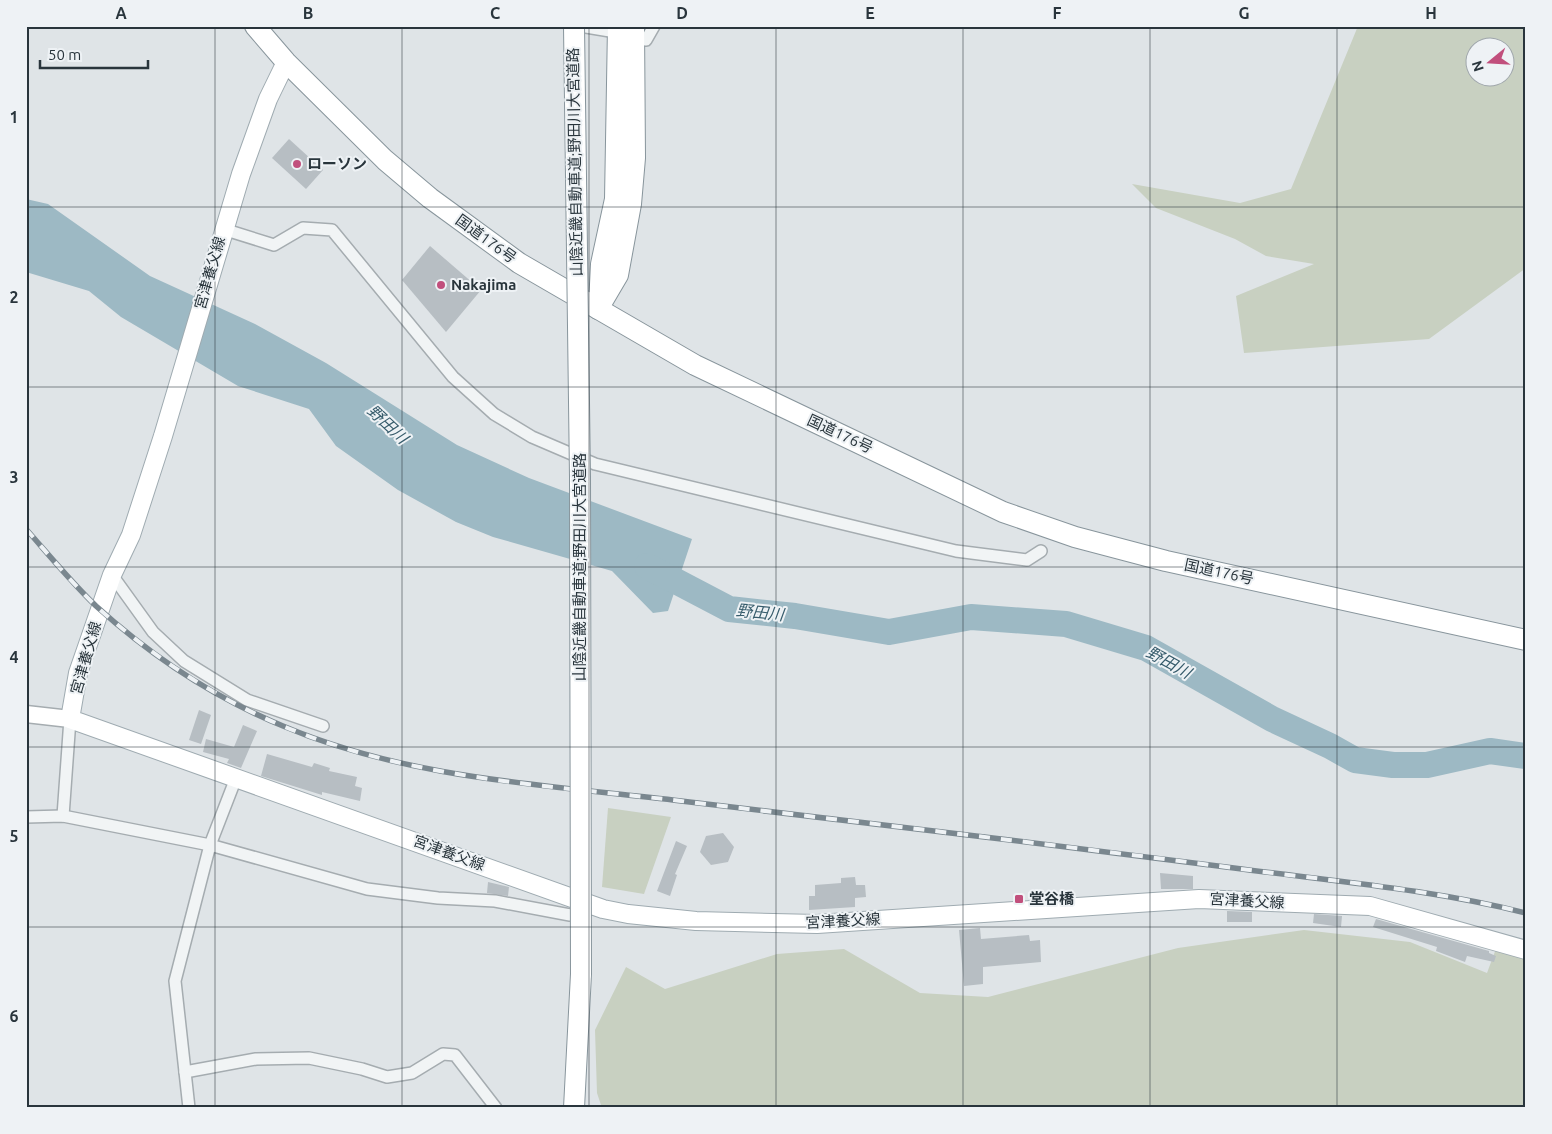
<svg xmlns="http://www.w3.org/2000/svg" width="1552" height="1134" viewBox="0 0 1552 1134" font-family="Ubuntu,'Noto Sans JP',sans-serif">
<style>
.green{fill:#c8d0c1;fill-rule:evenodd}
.water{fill:#9db9c4}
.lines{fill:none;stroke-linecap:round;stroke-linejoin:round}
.river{stroke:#9db9c4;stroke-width:26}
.building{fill:#b7bec3}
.street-casing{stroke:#a5acb0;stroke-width:14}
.secondary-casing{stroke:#a5acb0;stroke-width:19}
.primary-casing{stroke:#9fabb1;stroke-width:20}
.highway-casing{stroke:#88959c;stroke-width:22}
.street{stroke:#f1f4f5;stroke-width:11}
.secondary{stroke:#fff;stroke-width:16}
.primary{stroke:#fff;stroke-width:18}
.highway{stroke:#fff;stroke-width:20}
.rail-casing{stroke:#7a878f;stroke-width:5.5}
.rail{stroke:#eef2f5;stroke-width:4;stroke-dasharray:11;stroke-linecap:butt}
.highway-bridge-casing{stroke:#88959c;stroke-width:22;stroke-linecap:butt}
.highway-bridge{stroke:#fff;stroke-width:20}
.grid{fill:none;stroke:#29353c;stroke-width:1;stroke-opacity:0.55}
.poi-dot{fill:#c14f7c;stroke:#eef2f5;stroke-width:2}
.labels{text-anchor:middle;stroke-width:4;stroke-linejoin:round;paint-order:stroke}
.street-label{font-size:15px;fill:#29353c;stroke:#eef2f5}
.poi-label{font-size:15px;font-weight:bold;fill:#29353c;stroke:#eef2f5;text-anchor:start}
.water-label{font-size:16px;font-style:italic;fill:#375c6c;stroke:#eef2f5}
.neatline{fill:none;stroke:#29353c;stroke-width:2}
.grid-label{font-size:16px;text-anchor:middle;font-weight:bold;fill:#29353c}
</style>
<rect width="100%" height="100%" fill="#dfe4e7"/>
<g class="green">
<path d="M1358 26H1526V268L1429 339 1244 353 1236 296 1314 264 1266 256 1235 239 1156 208 1132 184 1240 203 1291 189ZM1474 48H1504V78H1474Z"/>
<polygon points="608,808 671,817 644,894 602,887"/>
<polygon points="1304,930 1410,942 1487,973 1497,946 1526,956 1526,1108 602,1108 597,1093 595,1030 626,967 665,989 777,954 844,949 920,993 988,997 1178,948"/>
</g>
<polygon class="water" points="26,199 48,204 150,276 255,324 326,363 457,445 529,478 692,539 668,611 653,613 612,571 493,537 456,522 398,490 336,446 309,409 238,386 121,317 89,291 26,272"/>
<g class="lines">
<polyline class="river" points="647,566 729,609 795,616 889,632 971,617 1066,624 1146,648 1272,719 1330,746 1355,760 1393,765 1427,765 1490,751 1526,756"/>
</g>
<g class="building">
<polygon points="289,139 323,170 306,189 272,158"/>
<polygon points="430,246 481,290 446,332 402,280"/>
<polygon points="199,710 211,715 201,744 189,740"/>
<polygon points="243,725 257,731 241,768 227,763 229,759 203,752 206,739 234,747"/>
<polygon points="267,754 312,767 314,763 330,768 329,771 357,777 355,786 362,788 360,801 322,792 322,795 261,776"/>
<polygon points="723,833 734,847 728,862 711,865 700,852 706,836"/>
<polygon points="676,841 687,846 675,874 677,875 670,896 657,891"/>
<polygon points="1160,873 1193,876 1193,889 1161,889"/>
<polygon points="855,877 856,885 865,885 866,897 855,898 855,907 809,910 809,896 815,896 815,885 841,883 841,878"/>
<polygon points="488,882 509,887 508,896 487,893"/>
<polygon points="1227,911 1252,912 1252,922 1227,922"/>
<polygon points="1314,914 1342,916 1341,927 1313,923"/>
<polygon points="1376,919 1489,951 1489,953 1496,956 1494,962 1467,956 1465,962 1436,951 1437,947 1373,927"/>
<polygon points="980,928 981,939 1029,935 1030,941 1040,940 1041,962 983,967 983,984 964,986 959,930"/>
</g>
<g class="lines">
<defs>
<g id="street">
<polyline points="580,26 610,31"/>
<polyline points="640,39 646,40 654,26"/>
<polyline points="223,229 274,245 303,228 332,230 453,377 494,414 532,437 595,464 956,551 1027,560 1041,551"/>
<polyline points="112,575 153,632 184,661 247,700 323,726"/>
<polyline points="63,816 70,719"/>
<polyline points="26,817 63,816 210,845 367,889 438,898 495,901 570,915 586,912"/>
<polyline points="185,1072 256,1059 309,1058 362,1069 387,1077 412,1073 443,1054 455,1055 496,1108"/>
<polyline points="189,1108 175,981 210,845 236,778"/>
</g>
<polyline id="secondary" points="26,714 70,719"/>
<polyline id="primary" points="286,62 268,99 241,174 163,436 131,535 112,575 78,673 70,719 603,909 628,914 696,921 817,924 1199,899 1370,906 1526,950"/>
<g id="highway">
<polyline points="255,26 286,62 385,160 430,198 519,263 695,365 1003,512 1075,537 1166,561 1526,640"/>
<polyline points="599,305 601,264 615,199 618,26"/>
<polyline points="598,309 618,275 631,204 635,158 634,26"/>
<polyline points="574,1108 581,974"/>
</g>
</defs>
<use href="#street" class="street-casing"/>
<use href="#secondary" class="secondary-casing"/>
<use href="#primary" class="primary-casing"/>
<use href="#highway" class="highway-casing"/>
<use href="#street" class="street"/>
<use href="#secondary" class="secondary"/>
<use href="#primary" class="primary"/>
<use href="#highway" class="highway"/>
<defs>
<path id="rail" d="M26 529C49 555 71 582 96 606 150 655 215 698 283 726 408 779 547 785 681 801 865 823 1050 844 1234 868 1331 881 1431 889 1526 913"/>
</defs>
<use href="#rail" class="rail-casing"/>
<use href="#rail" class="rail"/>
<defs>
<polyline id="highway-bridge" points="574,26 580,477 581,974"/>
</defs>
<use href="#highway-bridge" class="highway-bridge-casing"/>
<use href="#highway-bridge" class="highway-bridge"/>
</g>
<path class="grid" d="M215 26V1108M402 26V1108M589 26V1108M776 26V1108M963 26V1108M1150 26V1108M1337 26V1108M26 207H1526M26 387H1526M26 567H1526M26 747H1526M26 927H1526"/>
<g class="poi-dot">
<circle cx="297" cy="164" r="5"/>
<circle cx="441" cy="285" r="5"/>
<rect x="1014" y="894" width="10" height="10" rx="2.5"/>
</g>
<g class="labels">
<g class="street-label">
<text transform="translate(575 162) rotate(-91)" y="5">山陰近畿自動車道;野田川大宮道路</text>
<text transform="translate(486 239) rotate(36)" y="5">国道176号</text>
<text transform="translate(210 273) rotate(-74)" y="5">宮津養父線</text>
<text transform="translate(840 434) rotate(25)" y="5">国道176号</text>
<text transform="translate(580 567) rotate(-90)" y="5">山陰近畿自動車道;野田川大宮道路</text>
<text transform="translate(1219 572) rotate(12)" y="5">国道176号</text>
<text transform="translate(86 658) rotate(-74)" y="5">宮津養父線</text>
<text transform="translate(449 853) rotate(20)" y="5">宮津養父線</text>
<text transform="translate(1247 901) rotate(3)" y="5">宮津養父線</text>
<text transform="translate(843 921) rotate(-3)" y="5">宮津養父線</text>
</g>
<g class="poi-label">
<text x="307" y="169">ローソン</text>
<text x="451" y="290">Nakajima</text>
<text x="1029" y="904">堂谷橋</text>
</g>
<g class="water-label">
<text transform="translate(388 424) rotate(43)" y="6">野田川</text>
<text transform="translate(760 612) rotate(6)" y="6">野田川</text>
<text transform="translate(1169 662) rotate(29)" y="6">野田川</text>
</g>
</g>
<rect width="1552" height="1134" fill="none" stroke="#eef2f5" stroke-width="55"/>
<g transform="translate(1490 62) rotate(252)"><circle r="24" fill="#eef2f5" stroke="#9fa6ab"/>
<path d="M0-4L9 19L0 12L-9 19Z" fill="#c14f7c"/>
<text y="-8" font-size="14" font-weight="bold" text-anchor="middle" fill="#29353c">N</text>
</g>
<path d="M40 60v8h108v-8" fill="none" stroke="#29353c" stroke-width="2.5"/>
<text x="48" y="60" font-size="15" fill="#29353c" stroke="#eef2f5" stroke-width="4" paint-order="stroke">50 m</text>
<rect x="28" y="28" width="1496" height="1078" class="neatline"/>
<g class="grid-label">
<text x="121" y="19">A</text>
<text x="308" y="19">B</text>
<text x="495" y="19">C</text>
<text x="682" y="19">D</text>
<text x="870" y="19">E</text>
<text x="1057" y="19">F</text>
<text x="1244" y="19">G</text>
<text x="1431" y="19">H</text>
<text x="14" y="123">1</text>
<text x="14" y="303">2</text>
<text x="14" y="483">3</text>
<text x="14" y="663">4</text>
<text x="14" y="842">5</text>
<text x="14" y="1022">6</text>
</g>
</svg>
